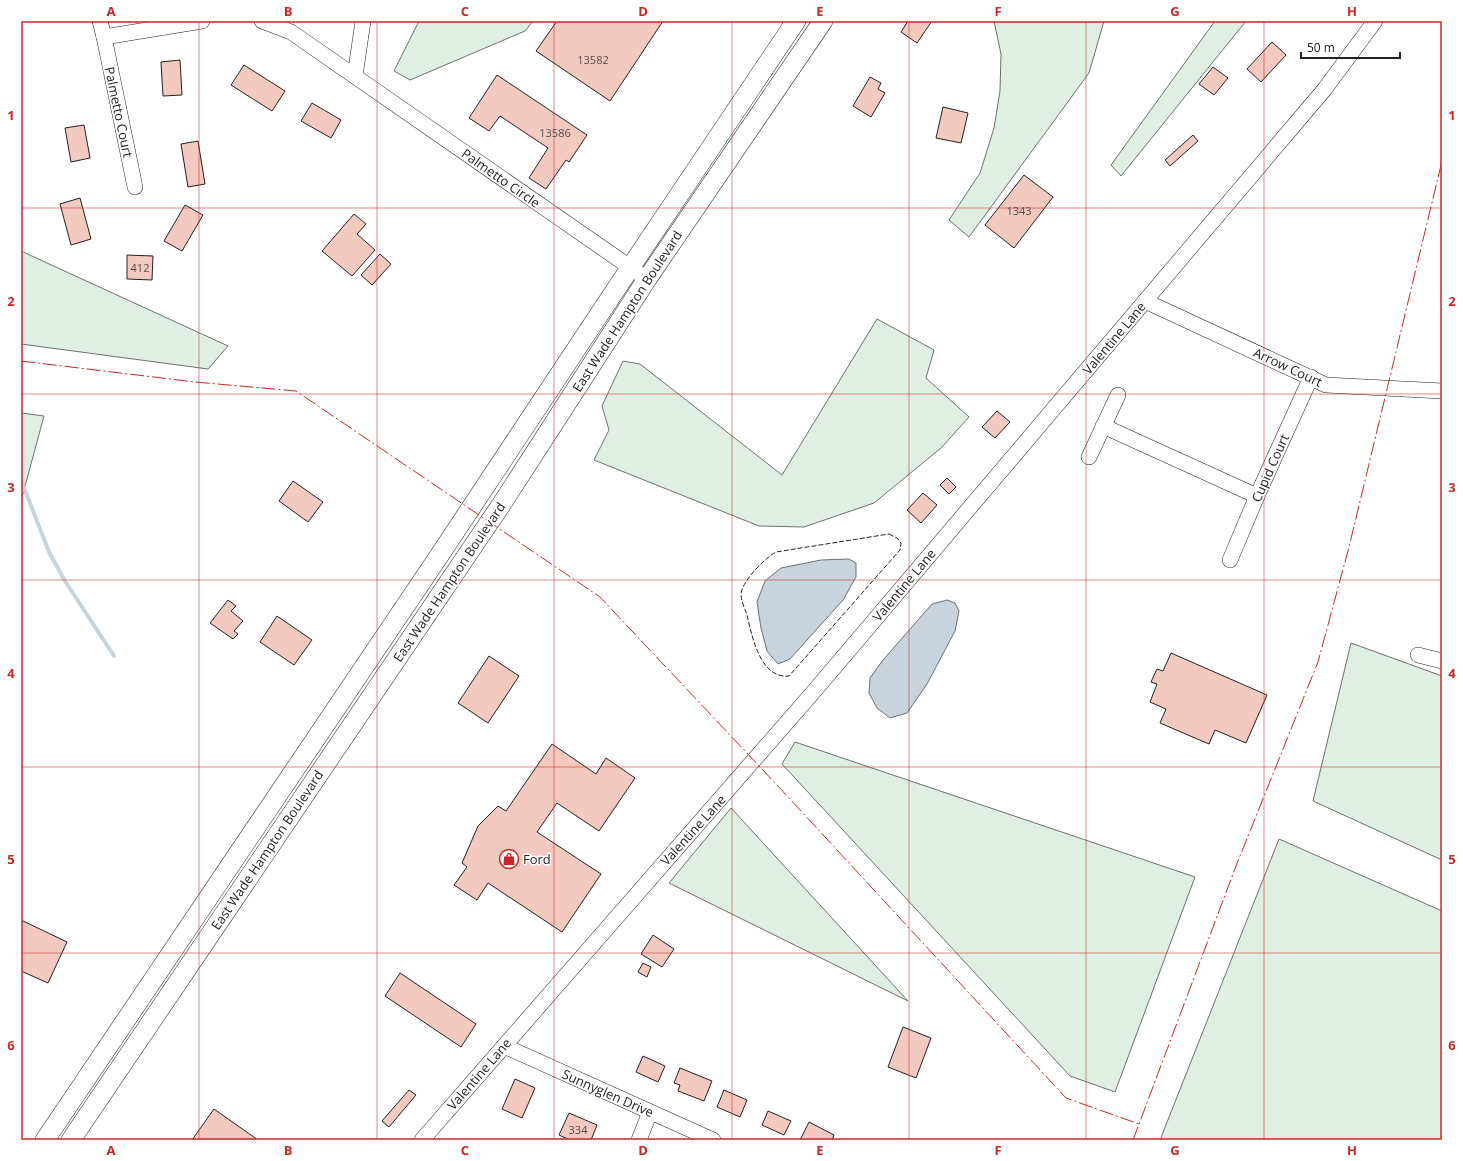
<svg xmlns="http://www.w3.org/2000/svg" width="1463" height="1161" viewBox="0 0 1463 1161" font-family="'Open Sans',sans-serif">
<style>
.green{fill:#e0efe3;stroke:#6f6f6f}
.water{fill:#c7d3dd;stroke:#6f6f6f}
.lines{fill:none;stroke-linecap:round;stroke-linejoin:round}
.stream{stroke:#c7d3dd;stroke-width:4}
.building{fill:#f3c9c0;stroke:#222}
.minor-casing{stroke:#222;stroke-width:16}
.major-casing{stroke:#222;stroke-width:20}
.minor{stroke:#fff;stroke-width:15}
.major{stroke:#fff;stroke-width:19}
.fence{stroke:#222;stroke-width:1;stroke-dasharray:5 2;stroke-linecap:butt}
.power{stroke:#c62828;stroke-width:1;stroke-dasharray:14 3 2 3;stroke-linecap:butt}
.grid{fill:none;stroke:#c62828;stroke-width:1;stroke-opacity:0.55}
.labels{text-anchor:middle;stroke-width:3;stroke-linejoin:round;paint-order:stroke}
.number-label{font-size:11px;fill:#564c4a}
.street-label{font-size:13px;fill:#222;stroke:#fff}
.poi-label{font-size:13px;fill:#222;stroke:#fff;text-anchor:start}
.neatline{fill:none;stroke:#c62828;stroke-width:1.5}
.grid-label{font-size:13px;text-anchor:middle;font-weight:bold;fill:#c62828}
</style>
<rect width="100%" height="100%" fill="#fff"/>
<g class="green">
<polygon points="419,21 533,21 525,31 410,80 394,71"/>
<polygon points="994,21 1104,21 1089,73 969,237 949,220 980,173 994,128 1000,91 1001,54"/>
<polygon points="1215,21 1246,21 1121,176 1111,165"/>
<polygon points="21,251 228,346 208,369 21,344"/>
<polygon points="877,319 934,350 926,378 969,417 941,448 874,503 804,527 759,526 594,460 609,430 602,406 623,361 640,364 782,475"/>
<polygon points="21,413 44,416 21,501"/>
<polygon points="1351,643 1442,676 1442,860 1313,801"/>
<polygon points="795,742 1195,877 1115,1092 1070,1076 782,764"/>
<polygon points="731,808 908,1001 669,883"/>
<polygon points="1279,839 1442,911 1442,1140 1160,1140"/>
</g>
<g class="water">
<polygon points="849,559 856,563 856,577 843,600 790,659 778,664 767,651 761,628 757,602 765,581 781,568 821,560"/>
<polygon points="947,600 955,603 959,611 955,631 927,684 907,713 890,718 877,708 869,693 870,678 883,660 932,604"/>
</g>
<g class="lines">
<polyline class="stream" points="21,480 49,552 65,581 114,656"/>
</g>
<g class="building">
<polygon points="557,21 663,21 610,101 536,51"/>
<polygon points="908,21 932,21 917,43 901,32"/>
<polygon points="1272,42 1286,55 1261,82 1247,69"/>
<polygon points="180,60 182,95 163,96 161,62"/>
<polygon points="244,65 285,91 272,111 231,85"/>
<polygon points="1213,67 1228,78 1214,95 1199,84"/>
<polygon points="497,75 587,135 569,162 566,160 546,189 529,178 548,148 500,116 489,131 469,118"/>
<polygon points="870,77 881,83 878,89 885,93 871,117 853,106"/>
<polygon points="312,103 341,120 331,138 301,121"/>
<polygon points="943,107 968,113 961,143 936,138"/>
<polygon points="84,125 90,158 71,162 65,128"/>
<polygon points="1193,135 1198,141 1170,166 1165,160"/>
<polygon points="198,141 205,184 188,187 181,144"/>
<polygon points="1024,175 1053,197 1014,248 985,225"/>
<polygon points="80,198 91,239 71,245 60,204"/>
<polygon points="185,205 203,215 182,251 164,241"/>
<polygon points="354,214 366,224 357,234 375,250 352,276 322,251"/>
<polygon points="380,254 391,264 372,285 361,275"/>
<polygon points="127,255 153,256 152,280 127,279"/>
<polygon points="997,411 1010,422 995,438 982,427"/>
<polygon points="947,478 956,487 949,494 940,485"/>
<polygon points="293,481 323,502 308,522 279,501"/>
<polygon points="923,493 937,505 921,523 907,510"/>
<polygon points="228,600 236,606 231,611 243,621 234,631 238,634 233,639 210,623"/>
<polygon points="277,616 312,640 294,665 260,642"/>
<polygon points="1171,653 1267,695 1246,743 1215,730 1209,744 1160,723 1166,709 1150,702 1157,684 1151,682 1157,669 1163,671"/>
<polygon points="489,656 519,676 488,723 458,703"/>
<polygon points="552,744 596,774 606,758 635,778 599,831 557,803 537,832 601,874 562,932 488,883 477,900 454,885 467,867 462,863 478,826 498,806 506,811"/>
<polygon points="21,920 67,942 48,983 21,971"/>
<polygon points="653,935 674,949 662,967 641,954"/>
<polygon points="643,963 651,967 647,977 638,972"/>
<polygon points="400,973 476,1024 461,1047 385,996"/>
<polygon points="903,1027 931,1038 916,1078 888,1067"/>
<polygon points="643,1056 665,1066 658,1082 636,1072"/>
<polygon points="680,1068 712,1081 704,1101 678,1091 680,1085 674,1083"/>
<polygon points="515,1079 535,1088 522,1118 502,1109"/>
<polygon points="409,1090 416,1095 389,1127 382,1121"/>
<polygon points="724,1090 747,1100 740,1117 717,1107"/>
<polygon points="214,1109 258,1140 192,1140"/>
<polygon points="768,1111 791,1121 784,1135 762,1125"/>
<polygon points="569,1113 597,1125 591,1140 570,1140 559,1135"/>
<polygon points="809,1122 834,1135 832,1140 800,1140"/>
</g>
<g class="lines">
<defs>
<g id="minor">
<polyline points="100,21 104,37 202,21"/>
<polyline points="262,21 291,32 647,279"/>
<polyline points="104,37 135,187"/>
<polyline points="355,76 363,21"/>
<polyline points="1145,301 1326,385 1442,391"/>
<polyline points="1103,426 1257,496"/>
<polyline points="1089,457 1118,395"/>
<polyline points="1230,560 1257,496 1311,377"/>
<polyline points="1418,655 1442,661"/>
<polyline points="504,1046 713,1140"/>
<path d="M422 1140C553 989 685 840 816 689 986 491 1154 290 1324 90L1375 21"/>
<polyline points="639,1140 650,1112"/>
</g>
<g id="major">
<polyline points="45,1140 441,553 630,268 796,21"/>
<polyline points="71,1140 501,505 647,279 823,21"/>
</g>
</defs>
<use href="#minor" class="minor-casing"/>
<use href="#major" class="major-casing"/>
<use href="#minor" class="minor"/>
<use href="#major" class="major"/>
<path class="fence" d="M889 534 897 538 901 543 900 550 789 676C760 679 752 636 747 615 745 609 741 601 741 594 742 581 765 558 776 552Z"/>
<g class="power">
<polyline points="21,361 195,382 296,391 600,597 777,785 1066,1098 1139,1124"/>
<polyline points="1133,1140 1236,866 1318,662 1349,547 1442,161"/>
</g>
</g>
<path class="grid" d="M199 21V1140M377 21V1140M554 21V1140M732 21V1140M909 21V1140M1086 21V1140M1264 21V1140M21 208H1442M21 394H1442M21 580H1442M21 767H1442M21 953H1442"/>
<defs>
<symbol id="shop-ring" viewBox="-11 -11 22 22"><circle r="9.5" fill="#fff" stroke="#c62828" stroke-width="1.5"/><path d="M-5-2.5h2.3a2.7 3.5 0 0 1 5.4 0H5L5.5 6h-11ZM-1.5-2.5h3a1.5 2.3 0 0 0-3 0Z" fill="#c62828"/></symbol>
</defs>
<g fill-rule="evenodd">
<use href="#shop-ring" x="498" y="848" width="22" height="22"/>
</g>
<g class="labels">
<g class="number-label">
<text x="593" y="64">13582</text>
<text x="555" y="137">13586</text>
<text x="1019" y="215">1343</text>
<text x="140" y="272">412</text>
<text x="578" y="1134">334</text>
</g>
<g class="street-label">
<text transform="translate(119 112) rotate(78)" y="5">Palmetto Court</text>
<text transform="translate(501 178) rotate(35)" y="5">Palmetto Circle</text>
<text transform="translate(627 311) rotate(-57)" y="5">East Wade Hampton Boulevard</text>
<text transform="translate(1114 338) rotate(-50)" y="5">Valentine Lane</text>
<text transform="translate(1288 367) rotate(25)" y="5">Arrow Court</text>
<text transform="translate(1270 468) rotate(-66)" y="5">Cupid Court</text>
<text transform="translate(449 582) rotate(-56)" y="5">East Wade Hampton Boulevard</text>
<text transform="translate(904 585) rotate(-50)" y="5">Valentine Lane</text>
<text transform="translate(693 830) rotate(-48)" y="5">Valentine Lane</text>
<text transform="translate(267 850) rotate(-56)" y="5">East Wade Hampton Boulevard</text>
<text transform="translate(479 1074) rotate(-49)" y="5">Valentine Lane</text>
<text transform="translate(608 1093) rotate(24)" y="5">Sunnyglen Drive</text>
</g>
<g class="poi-label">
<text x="523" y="864">Ford</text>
</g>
</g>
<rect width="1463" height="1161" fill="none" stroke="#ffffff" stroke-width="44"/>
<path d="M1301 52v6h99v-6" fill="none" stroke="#222222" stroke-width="2"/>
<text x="1307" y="52" font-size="12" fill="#222222" stroke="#ffffff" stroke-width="3" paint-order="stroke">50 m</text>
<rect x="22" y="22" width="1419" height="1117" class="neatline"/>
<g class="grid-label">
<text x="111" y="16">A</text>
<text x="288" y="16">B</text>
<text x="465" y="16">C</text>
<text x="643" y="16">D</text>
<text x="820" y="16">E</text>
<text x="998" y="16">F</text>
<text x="1175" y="16">G</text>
<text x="1352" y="16">H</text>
<text x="11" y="120">1</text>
<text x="1452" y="120">1</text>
<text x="11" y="306">2</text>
<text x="1452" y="306">2</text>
<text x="11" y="492">3</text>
<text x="1452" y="492">3</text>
<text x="11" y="678">4</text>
<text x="1452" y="678">4</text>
<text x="11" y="864">5</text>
<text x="1452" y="864">5</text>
<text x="11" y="1050">6</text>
<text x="1452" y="1050">6</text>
<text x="111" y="1155">A</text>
<text x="288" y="1155">B</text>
<text x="465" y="1155">C</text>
<text x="643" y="1155">D</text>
<text x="820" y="1155">E</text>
<text x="998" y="1155">F</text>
<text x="1175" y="1155">G</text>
<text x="1352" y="1155">H</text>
</g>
</svg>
